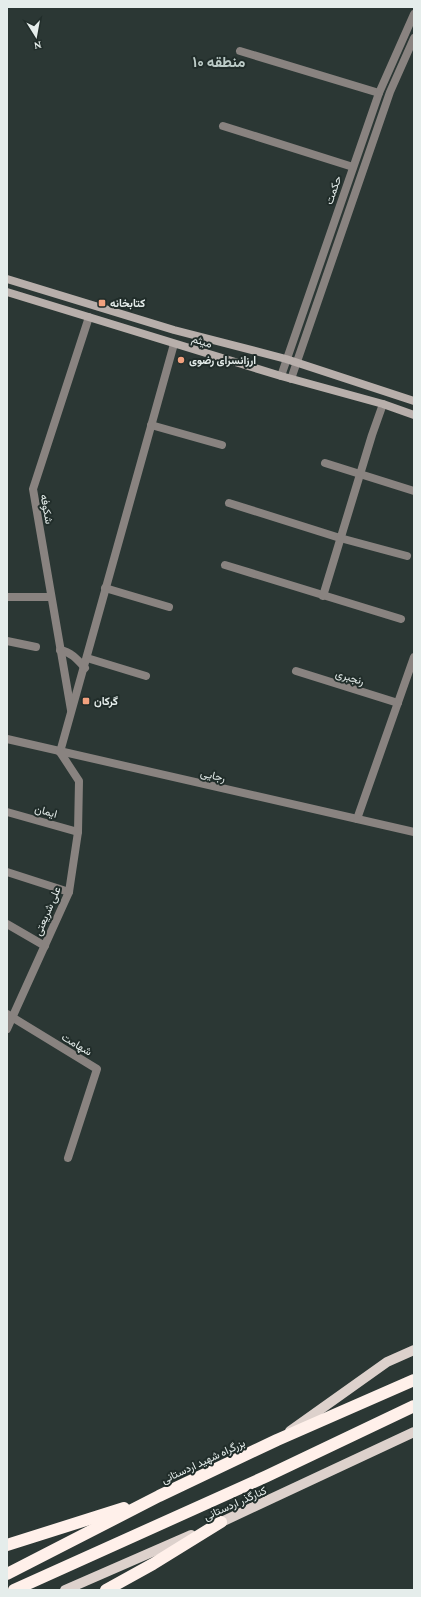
<svg xmlns="http://www.w3.org/2000/svg" width="421" height="1597" viewBox="0 0 421 1597" font-family="'Crimson Pro',Vazirmatn,serif">
<style>
.lines{fill:none;stroke-linecap:round;stroke-linejoin:round}
.street{stroke:#898380;stroke-width:8}
.secondary{stroke:#b8afab;stroke-width:8}
.primary{stroke:#ddd1cc;stroke-width:10}
.highway{stroke:#fff0ea;stroke-width:12}
.poi-dot{fill:#f2a17e;stroke:#212d2a;stroke-width:1.5}
.labels{text-anchor:middle;stroke-width:4;stroke-linejoin:round;paint-order:stroke}
.street-label{font-size:11px;fill:#e5edeb;stroke:#212d2a}
.poi-label{font-size:11px;font-weight:bold;fill:#e5edeb;stroke:#212d2a;text-anchor:start}
.district-label{font-size:15px;font-weight:bold;fill:#bccbc7;stroke:#212d2a}
</style>
<rect width="100%" height="100%" fill="#2b3734"/>
<g class="lines">
<g class="street">
<polyline points="240,51 379,93"/>
<polyline points="223,126 353,167"/>
<polyline points="281,376 379,93 414,14"/>
<polyline points="291,379 390,92 414,38"/>
<polyline points="151,425 222,445"/>
<polyline points="325,463 414,491"/>
<polyline points="229,503 340,538 407,556"/>
<polyline points="225,565 401,619"/>
<polyline points="105,588 169,607"/>
<polyline points="323,596 372,435 383,404"/>
<polyline points="8,597 51,597"/>
<polyline points="7,641 36,647"/>
<path d="M60 650C71 652 77 659 85 668"/>
<polyline points="87,658 146,676"/>
<polyline points="296,671 398,703"/>
<polyline points="71,710 33,489 89,317"/>
<polyline points="7,739 414,832"/>
<path d="M60 752C98 616 136 480 174 344"/>
<polyline points="7,812 78,832"/>
<polyline points="357,819 414,657"/>
<polyline points="7,872 69,892"/>
<polyline points="7,924 45,946"/>
<polyline points="7,1014 97,1069 68,1158"/>
<polyline points="7,1029 69,892 78,832 79,781 60,752"/>
</g>
<g class="secondary">
<polyline points="7,279 174,330 286,359 414,401"/>
<polyline points="7,292 281,376 383,404 414,415"/>
</g>
<g class="primary">
<polyline points="290,1431 387,1362 414,1350"/>
<polyline points="215,1525 414,1432"/>
<polyline points="65,1590 191,1535"/>
</g>
<g class="highway">
<polyline points="7,1545 124,1508"/>
<polyline points="7,1574 159,1496 277,1440 414,1380"/>
<polyline points="14,1590 267,1476 414,1406"/>
<polyline points="106,1590 153,1564 221,1522"/>
</g>
</g>
<g class="poi-dot">
<rect x="98" y="299" width="8" height="8" rx="2"/>
<circle cx="181" cy="360" r="4"/>
<rect x="82" y="697" width="8" height="8" rx="2"/>
</g>
<g class="labels">
<g class="street-label">
<text transform="translate(333 190) rotate(-71)" y="4">حکمت</text>
<text transform="translate(202 341) rotate(17)" y="4">میثم</text>
<text transform="translate(47 509) rotate(80)" y="4">شکوفه</text>
<text transform="translate(350 677) rotate(17)" y="4">رنجبری</text>
<text transform="translate(213 775) rotate(13)" y="4">رجایی</text>
<text transform="translate(46 811) rotate(15)" y="4">ایمان</text>
<text transform="translate(47 911) rotate(-67)" y="4">علی شریعتی</text>
<text transform="translate(77 1044) rotate(31)" y="4">شهامت</text>
<text transform="translate(203 1461) rotate(-25)" y="4">بزرگراه شهید اردستانی</text>
<text transform="translate(235 1503) rotate(-24)" y="4">کنارگذر اردستانی</text>
</g>
<g class="poi-label">
<text x="110" y="307">کتابخانه</text>
<text x="189" y="364">ارزانسرای رضوی</text>
<text x="94" y="705">گرکان</text>
</g>
<g class="district-label">
<text x="219" y="67">منطقه ۱۰</text>
</g>
</g>
<rect width="421" height="1597" fill="none" stroke="#e5edeb" stroke-width="16"/>
<g transform="translate(36 36) rotate(169)" stroke="#212d2a" stroke-width="3" paint-order="stroke">
<path d="M0-3L7 15L0 10L-7 15Z" fill="#e5edeb"/>
<text y="-6" font-size="11" font-weight="bold" text-anchor="middle" fill="#e5edeb">N</text>
</g>
</svg>
